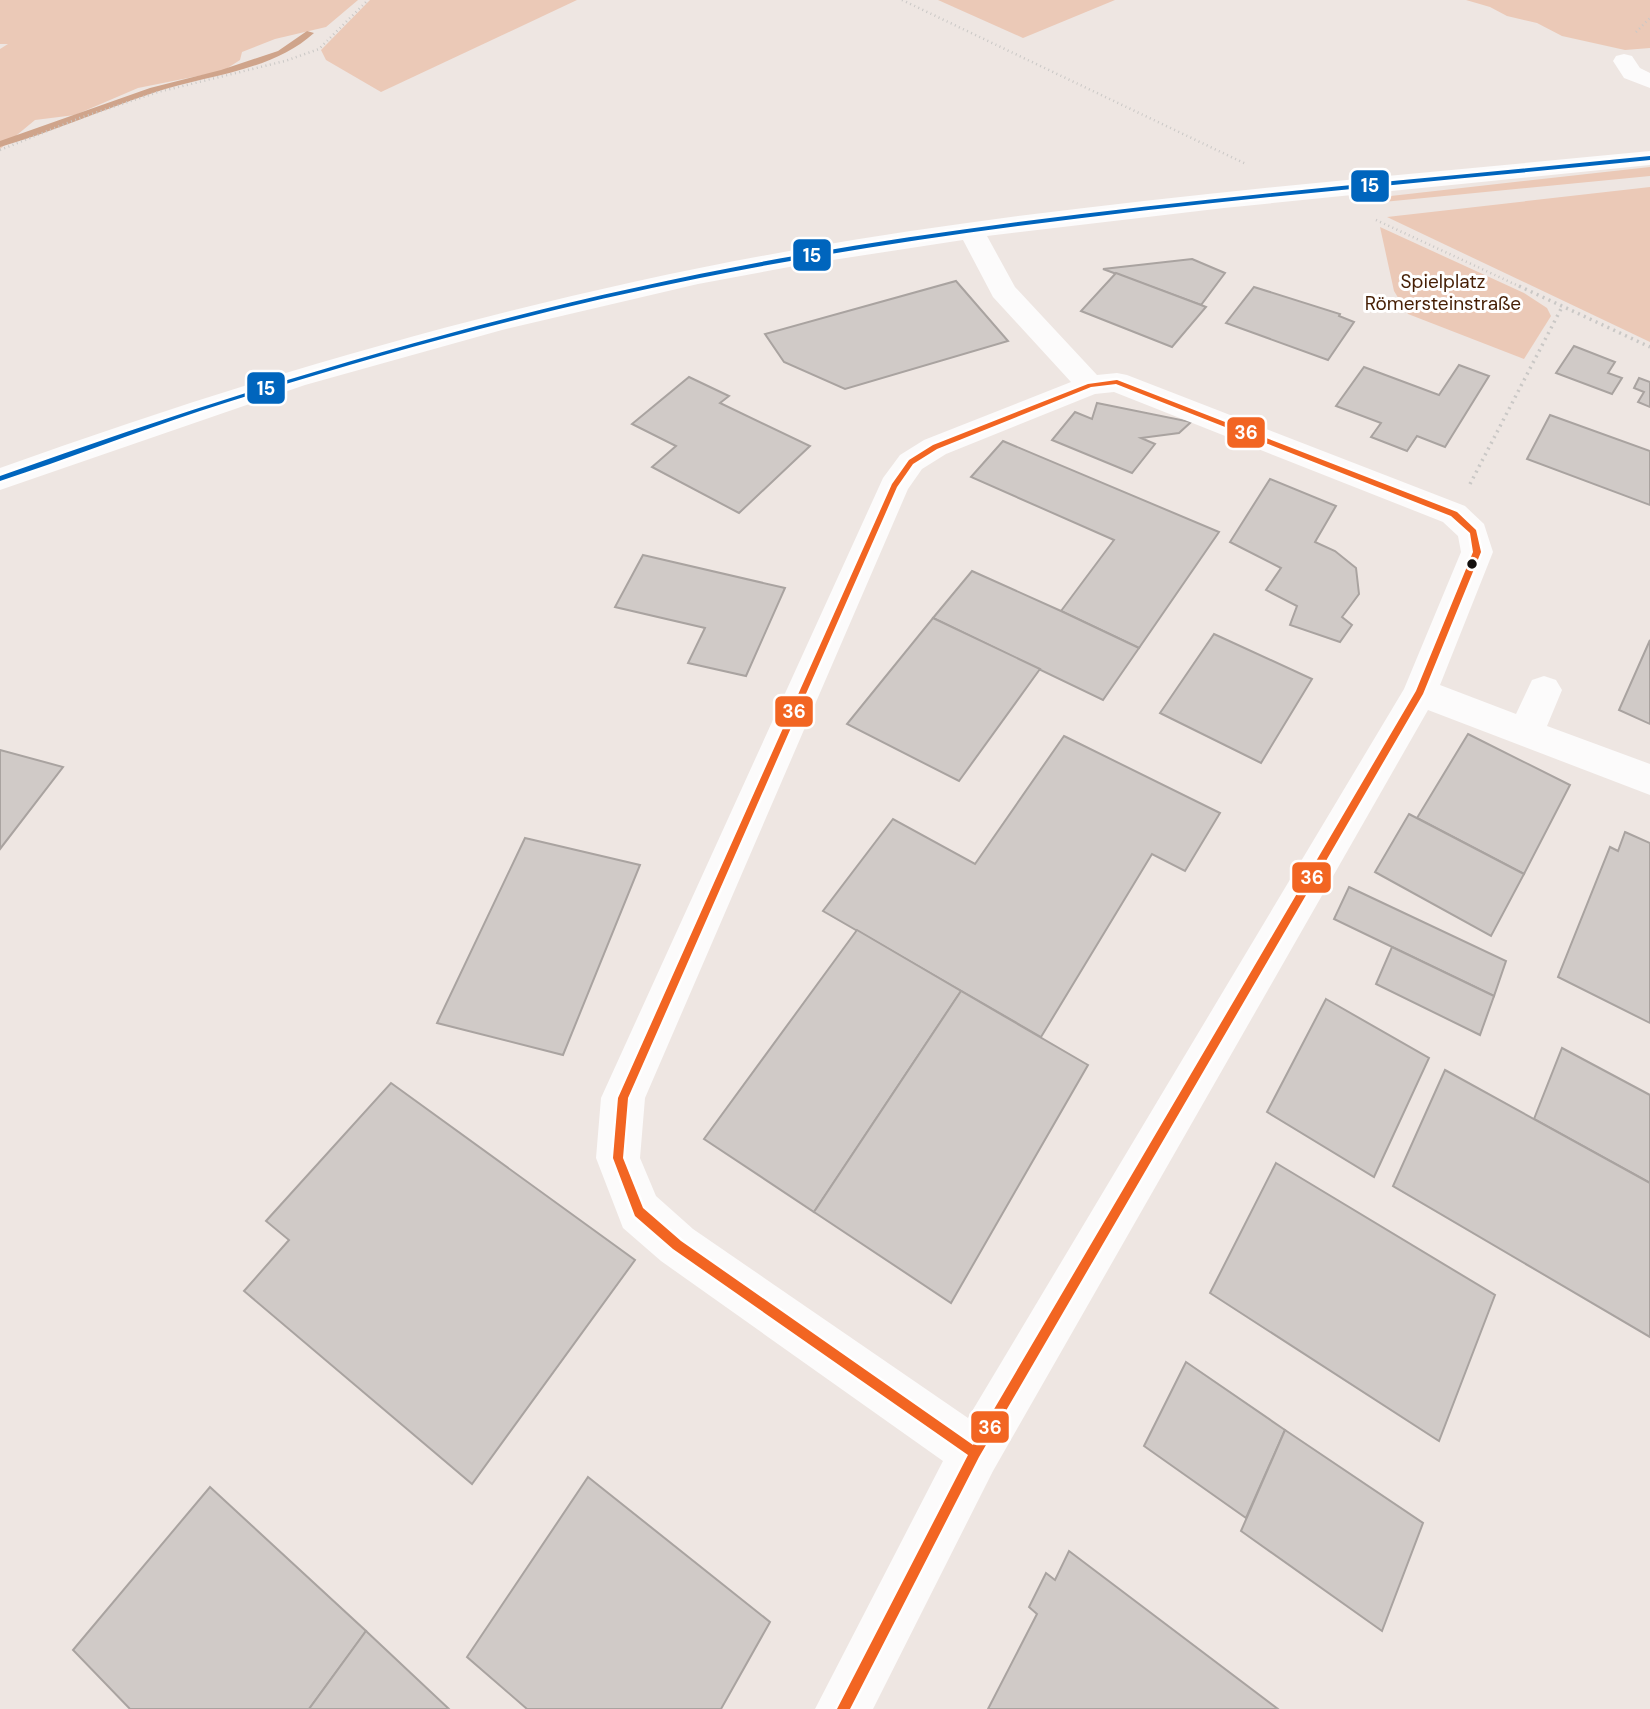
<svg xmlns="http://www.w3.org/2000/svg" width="1650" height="1709" viewBox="0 0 1650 1709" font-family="'DM Sans',sans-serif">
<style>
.green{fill:#ebc9b7}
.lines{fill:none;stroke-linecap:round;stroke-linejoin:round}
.stream{fill:#cfa48b;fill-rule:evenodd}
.building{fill:#d0cac7;stroke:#a9a3a0;stroke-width:2}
.path-far1{stroke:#cac8c6;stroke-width:2.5;stroke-dasharray:1 3.5;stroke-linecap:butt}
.path{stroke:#cac8c6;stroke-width:3.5;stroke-dasharray:2 4.5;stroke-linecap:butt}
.minor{fill:#fcfbfb;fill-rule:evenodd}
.bus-1-casing{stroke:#fff;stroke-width:5}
.bus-2-casing{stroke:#fff;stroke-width:5}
.bus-1{fill:#f26522;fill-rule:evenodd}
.bus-2{fill:#0065bd;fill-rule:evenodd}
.bus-dot{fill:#14100e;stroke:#fff;stroke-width:2.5}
.labels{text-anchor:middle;stroke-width:6;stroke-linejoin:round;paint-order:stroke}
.far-park-label{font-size:19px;fill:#461f05;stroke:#fff}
.line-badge{stroke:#fff;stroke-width:2.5}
.badge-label{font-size:19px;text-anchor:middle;font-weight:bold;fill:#fff}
</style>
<rect width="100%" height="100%" fill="#eee6e2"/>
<g class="green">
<polygon points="0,0 358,0 326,27 275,39 242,52 240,60 223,71 138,88 75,115 35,120 0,149 0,49 8,44 0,44"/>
<polygon points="370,0 577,0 381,92 326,60 321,50"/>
<polygon points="938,0 1115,0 1023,38"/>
<polygon points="1466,0 1650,0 1650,48 1625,50 1562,36 1537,23 1507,16 1490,7"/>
<polygon points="1650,167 1650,176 1373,203 1355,200"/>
<polygon points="1650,187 1650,342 1387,217"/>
<polygon points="1380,227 1524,293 1547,308 1551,316 1524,359 1408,314 1394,291"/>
</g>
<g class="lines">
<path class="stream" d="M307 31 314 33C271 72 206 75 153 93 102 110 52 132 0 147V141L150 88 221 70 278 51Z"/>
</g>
<g class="building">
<polygon points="1192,259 1225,273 1201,305 1103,269"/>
<polygon points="1116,273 1201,305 1206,307 1172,347 1081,311"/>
<polygon points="956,281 1008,341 845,389 784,362 765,334"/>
<polygon points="1254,287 1340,314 1339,316 1354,322 1328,360 1226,323"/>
<polygon points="1574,346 1615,362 1608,373 1622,378 1612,394 1556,373"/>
<polygon points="1459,365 1489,376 1445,447 1417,436 1407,451 1371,437 1381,423 1336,406 1364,367 1439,395"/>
<polygon points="689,377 729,396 720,403 810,446 739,513 652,467 676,446 632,424"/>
<polygon points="1639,378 1650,382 1650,407 1638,402 1644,392 1634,388"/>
<polygon points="1097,403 1191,422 1179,433 1141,438 1155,444 1132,473 1052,440 1075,412 1092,419"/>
<polygon points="1550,415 1650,451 1650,505 1527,459"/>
<polygon points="1003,441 1219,532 1139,648 1061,611 1114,540 971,477"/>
<polygon points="1270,479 1336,506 1315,542 1335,551 1356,568 1359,594 1342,617 1352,625 1340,642 1290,625 1297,606 1266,590 1281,568 1230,542"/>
<polygon points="643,555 785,588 746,676 688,663 705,628 615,607"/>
<polygon points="972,571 1061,611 1139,648 1103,700 933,618"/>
<polygon points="933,618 1040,669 959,781 847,724"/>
<polygon points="1214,634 1312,679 1261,763 1160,713"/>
<polygon points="1650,640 1650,724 1619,710"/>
<polygon points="1468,734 1570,785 1524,874 1417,818"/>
<polygon points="1064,736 1220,813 1185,871 1152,854 1041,1037 823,911 893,819 975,864"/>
<polygon points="0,750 63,767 0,849"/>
<polygon points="1409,814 1524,874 1491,936 1375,872"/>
<polygon points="1625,832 1650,843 1650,1023 1558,977 1610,847 1618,851"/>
<polygon points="525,838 640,865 563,1055 437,1023"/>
<polygon points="1349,887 1506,961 1494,996 1334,919"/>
<polygon points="857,930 961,991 814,1212 704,1139"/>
<polygon points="1392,947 1494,996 1480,1035 1376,984"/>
<polygon points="961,991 1088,1065 951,1303 814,1212"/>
<polygon points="1326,999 1429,1058 1374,1177 1267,1112"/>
<polygon points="1562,1048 1650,1095 1650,1183 1534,1119"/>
<polygon points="1445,1070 1650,1183 1650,1337 1393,1186"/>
<polygon points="391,1083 635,1260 472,1484 244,1291 289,1240 266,1221"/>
<polygon points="1276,1163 1495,1295 1439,1441 1210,1293"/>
<polygon points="1186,1362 1285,1430 1246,1518 1144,1446"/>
<polygon points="1285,1430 1423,1523 1382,1631 1241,1531"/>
<polygon points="588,1477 770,1622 721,1709 527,1709 467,1657"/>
<polygon points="210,1487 366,1631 309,1709 130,1709 73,1650"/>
<polygon points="1069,1551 1278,1709 988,1709 1037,1614 1029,1607 1046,1573 1055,1580"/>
<polygon points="366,1631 449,1709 309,1709"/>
</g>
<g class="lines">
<g class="path-far1">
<polyline points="902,0 1246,164"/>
<polyline points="1636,32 1650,18"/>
<polyline points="0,150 80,118 158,92 285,61 319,49 368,0"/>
<polyline points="1376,220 1523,288"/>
</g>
<g class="path">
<polyline points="1519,286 1650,347"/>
<polyline points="1470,484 1562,307"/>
</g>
<g class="minor">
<polygon points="1624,54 1632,56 1640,68 1650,73 1650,88 1624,78 1613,61 1616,56"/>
<path d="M1650 151V165L1224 208 987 236 1015 287 1097 375 1117 373 1127 375 1465 506 1484 524 1493 552 1440 685 1516 714 1532 680 1544 676 1556 680 1562 690 1547 726 1650 764V795L1428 710 993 1471 873 1709H815L943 1461 661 1261 623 1228 596 1158 601 1098 883 478 900 455 924 440 1071 382 993 297 963 240 800 265 698 284 502 330 305 385 0 490V468C261 374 527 297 800 249 1081 200 1366 179 1650 151ZM1114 392 1443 522 1458 536 1461 552 1404 689 968 1418 693 1229 656 1196 640 1158 645 1098 908 489 922 469 946 454 1095 394Z"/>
</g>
<defs>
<path id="bus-1" d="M1117 380 1457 512 1476 530 1481 552 1423 694 979 1457 850 1709H837L968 1455 673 1249 635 1216 613 1158 618 1098 892 484 909 460 933 445 1088 384ZM1116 384 1451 516 1470 533 1473 552 1416 691 973 1445 681 1241 643 1208 623 1158 628 1098 897 487 913 464 937 449 1091 387Z"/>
<path id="bus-2" d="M1650 156V160C1332 192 1013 215 700 278 530 312 364 358 200 411 133 433 67 459 0 481V476C262 382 525 303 800 255 1081 206 1366 185 1650 156Z"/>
</defs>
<use href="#bus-1" class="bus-1-casing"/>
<use href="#bus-2" class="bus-2-casing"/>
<use href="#bus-1" class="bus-1"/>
<use href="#bus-2" class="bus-2"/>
</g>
<circle class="bus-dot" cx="1472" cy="564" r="6"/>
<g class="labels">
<g class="far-park-label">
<text x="1443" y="288">Spielplatz<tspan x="1443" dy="22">Römersteinstraße</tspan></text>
</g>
</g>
<g class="line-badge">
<rect x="1350" y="169" width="40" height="34" rx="7" fill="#0065bd"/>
<rect x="792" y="238" width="40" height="34" rx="7" fill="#0065bd"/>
<rect x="246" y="371" width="40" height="34" rx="7" fill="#0065bd"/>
<rect x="1226" y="416" width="40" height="33" rx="7" fill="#f26522"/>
<rect x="774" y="695" width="40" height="33" rx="7" fill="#f26522"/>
<rect x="1291" y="861" width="41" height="33" rx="7" fill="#f26522"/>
<rect x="970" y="1410" width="40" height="34" rx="7" fill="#f26522"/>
</g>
<g class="badge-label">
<text x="1370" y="192">15</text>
<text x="812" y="262">15</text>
<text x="266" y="395">15</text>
<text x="1246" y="439">36</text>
<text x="794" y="718">36</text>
<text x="1312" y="884">36</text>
<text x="990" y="1434">36</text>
</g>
</svg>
